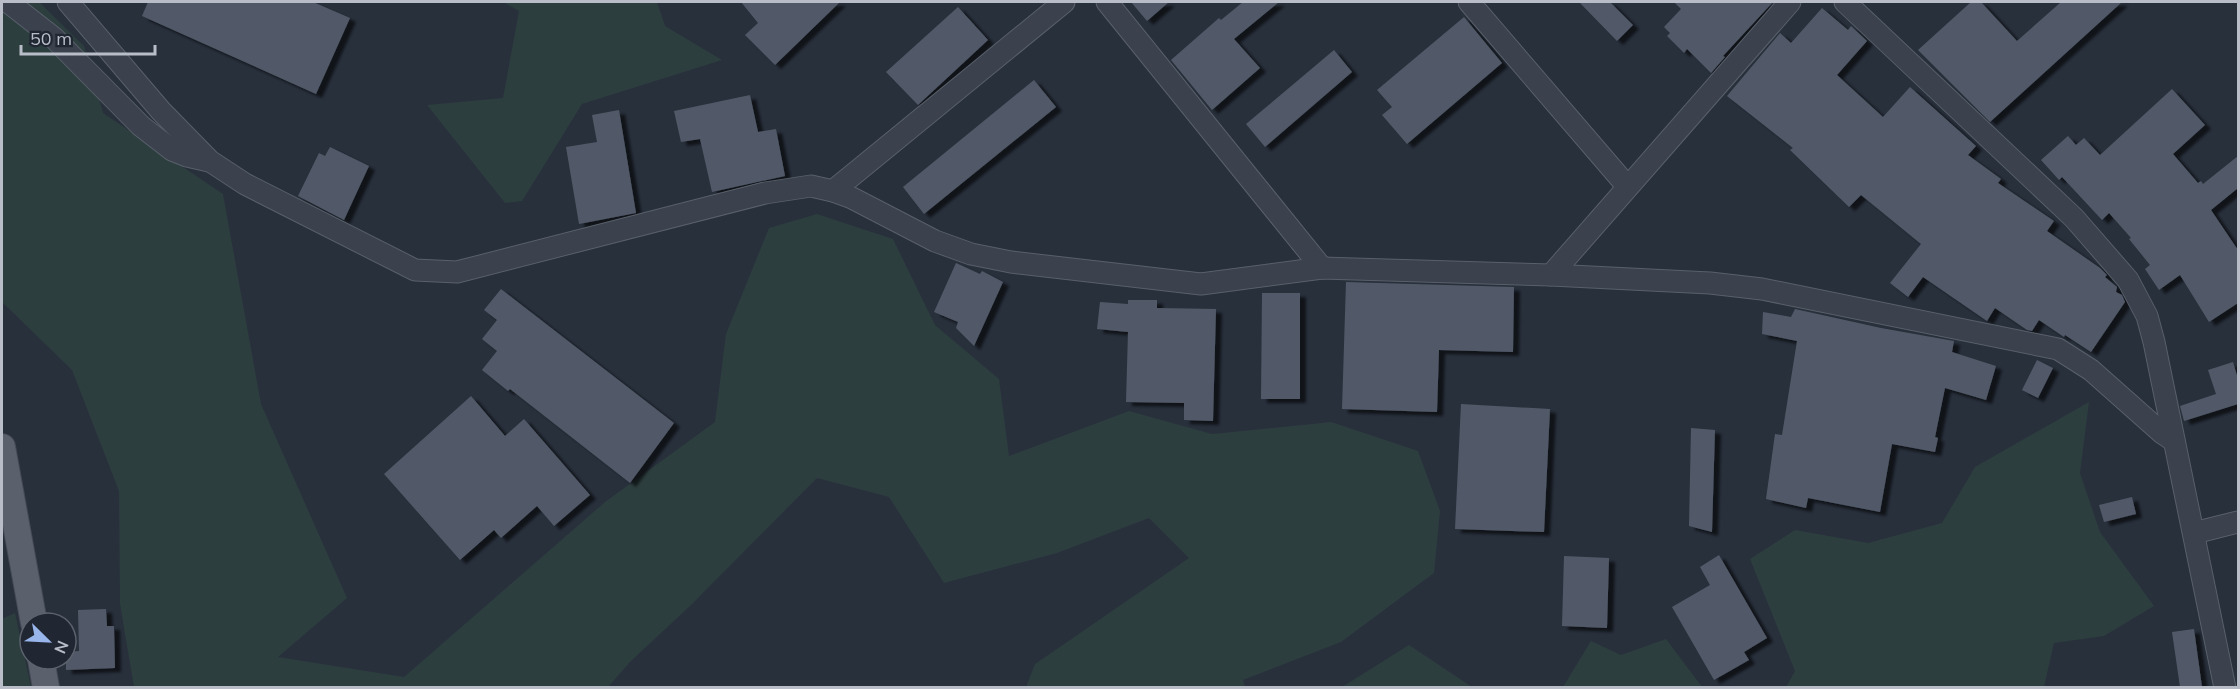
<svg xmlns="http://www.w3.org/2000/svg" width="2240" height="689" viewBox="0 0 2240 689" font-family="Mulish,sans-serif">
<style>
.green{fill:#2d3e3f}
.building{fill:#515967;filter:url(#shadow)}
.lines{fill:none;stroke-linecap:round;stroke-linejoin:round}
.minor-casing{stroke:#59606b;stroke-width:23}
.major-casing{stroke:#454b56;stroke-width:28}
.minor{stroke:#3b424d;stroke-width:21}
.major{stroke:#5a616c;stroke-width:26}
</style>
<defs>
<filter id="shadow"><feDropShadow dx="6" dy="4" stdDeviation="1.5" flood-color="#0009"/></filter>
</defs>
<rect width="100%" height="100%" fill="#28303c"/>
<g class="green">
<polygon points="2,2 39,2 84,46 103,113 223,194 261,404 347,598 278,657 404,677 605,502 715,422 726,334 769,228 817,214 893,239 935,325 999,379 1009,456 1129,411 1212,434 1331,422 1418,451 1440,511 1434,573 1341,642 1243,680 1245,687 1026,687 1035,664 1189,558 1149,518 1057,553 944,583 889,497 817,478 690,606 631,661 608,687 134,687 120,604 119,491 72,370 2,302"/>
<polygon points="503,2 657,2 665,26 722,60 582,104 522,201 505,203 427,105 503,98 519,11"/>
<polygon points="2089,402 2080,473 2100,532 2154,606 2104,636 2054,643 2044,687 1786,687 1795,671 1750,559 1795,530 1868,543 1942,523 1975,467"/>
<polygon points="15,613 31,687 2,687 2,619"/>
<polygon points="1666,639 1702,687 1563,687 1591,641 1621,655"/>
<polygon points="1409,645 1472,687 1342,687"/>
</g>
<g class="building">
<polygon points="148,2 313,2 350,18 316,94 142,16"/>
<polygon points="741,2 840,2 775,65 745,35 758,23"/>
<polygon points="1131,2 1169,2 1147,21"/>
<polygon points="1243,2 1279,2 1234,39 1260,68 1212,110 1171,60 1219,18 1221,20"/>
<polygon points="1579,2 1610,2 1633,25 1617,41"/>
<polygon points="1674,2 1773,2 1723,56 1725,57 1711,73 1687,49 1684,53 1667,36 1670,33 1664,27 1681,9"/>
<polygon points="1971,2 1981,2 2017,41 2061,2 2122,2 1990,122 1918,50"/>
<polygon points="958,7 988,40 918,105 886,72"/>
<polygon points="1822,8 1848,30 1851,26 1867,41 1837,75 1883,117 1910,87 1976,146 1968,155 2001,179 1998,183 2054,221 2047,231 2100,268 2107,275 2105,277 2117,287 2116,292 2122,295 2125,302 2091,352 2065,335 2064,337 2039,320 2032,331 2027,330 1995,308 1987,321 1923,277 1908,297 1890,283 1921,244 1861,195 1849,207 1790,150 1793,148 1727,96 1780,33 1791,43"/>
<polygon points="1464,17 1502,63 1407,144 1382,115 1392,107 1377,90"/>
<polygon points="1334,50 1352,72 1265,147 1246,124"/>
<polygon points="1034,80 1056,107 924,214 903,187"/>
<polygon points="2172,89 2205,125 2173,154 2198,183 2201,181 2203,184 2238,156 2238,188 2211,210 2238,250 2238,303 2209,322 2180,275 2159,290 2145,269 2150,265 2129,239 2131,238 2109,213 2102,220 2062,177 2059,180 2041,160 2068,136 2076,145 2084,138 2100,155"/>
<polygon points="750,95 758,132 776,129 785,176 712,192 700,139 681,142 674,111"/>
<polygon points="619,110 636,213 579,224 566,147 597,142 592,115"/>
<polygon points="330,147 369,166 344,220 298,196 319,153 325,156"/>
<polygon points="956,263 980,274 982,271 1003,282 974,346 956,328 958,322 934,312"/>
<polygon points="1346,282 1514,287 1513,352 1439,350 1437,412 1342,409"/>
<polygon points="501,289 674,423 630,483 510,389 508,391 482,370 497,351 482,339 497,320 484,310"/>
<polygon points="1262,293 1300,293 1300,399 1261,399"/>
<polygon points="1128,300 1157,300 1157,308 1216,309 1213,421 1184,420 1184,403 1126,402 1128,332 1097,329 1100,302 1128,304"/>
<polygon points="1795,309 1881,328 1954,341 1952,352 1996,366 1986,400 1945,388 1935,437 1938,438 1935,452 1892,444 1880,512 1808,498 1806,508 1766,499 1775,434 1782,435 1797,341 1762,334 1763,312 1791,317"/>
<polygon points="2037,360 2053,368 2038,398 2022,390"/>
<polygon points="2233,362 2238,379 2238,404 2184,421 2180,406 2216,394 2208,370"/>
<polygon points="471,396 505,436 524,419 590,495 554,526 537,506 501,538 494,530 460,560 384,474"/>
<polygon points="1461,404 1550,409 1544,532 1455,529"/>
<polygon points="1691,428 1715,430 1712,532 1689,526"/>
<polygon points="2132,497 2136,514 2104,522 2099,505"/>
<polygon points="1719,555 1767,638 1744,652 1749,660 1714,680 1672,607 1710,585 1700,567"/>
<polygon points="1564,556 1609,558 1607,628 1562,626"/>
<polygon points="106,609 107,626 114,626 115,668 66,670 66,652 79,651 78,610"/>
<polygon points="2194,629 2202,687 2180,687 2172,632"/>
</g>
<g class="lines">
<defs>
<g id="minor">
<polyline points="8,2 54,38 141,126 172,150 187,156 209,161"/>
<polyline points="68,2 161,111 210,161 245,184 415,270 457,272 765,193 811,186 833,191 852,198 935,241 971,254 1011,262 1201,284 1322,268 1551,275 1710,283 1762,289 2058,349 2091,370 2162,433 2174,441"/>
<polyline points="1107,2 1322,268"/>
<polyline points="1469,2 1627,186"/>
<polyline points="1845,2 2074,218 2128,280 2147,316 2154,342 2225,688"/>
<polyline points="833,191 1064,2"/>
<polyline points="1551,275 1790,2"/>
<polyline points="2194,533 2238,522"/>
</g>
<g id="major">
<polyline points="2,447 34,623"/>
<polyline points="41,659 46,688"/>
</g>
</defs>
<use href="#minor" class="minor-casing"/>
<use href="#major" class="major-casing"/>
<use href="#minor" class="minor"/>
<use href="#major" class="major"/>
</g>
<rect width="2240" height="689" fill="none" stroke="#b8bdc8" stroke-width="6"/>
<g transform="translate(48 641) rotate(114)"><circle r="28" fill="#202732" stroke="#5d636e" stroke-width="1.5"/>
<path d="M0-4.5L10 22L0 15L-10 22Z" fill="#98b5ec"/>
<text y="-9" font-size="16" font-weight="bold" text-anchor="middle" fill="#b8bdc8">N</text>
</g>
<path d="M21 45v9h134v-9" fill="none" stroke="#b8bdc8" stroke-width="3"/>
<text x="30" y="45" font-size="18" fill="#b8bdc8" stroke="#202732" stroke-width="4.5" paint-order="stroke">50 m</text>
</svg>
